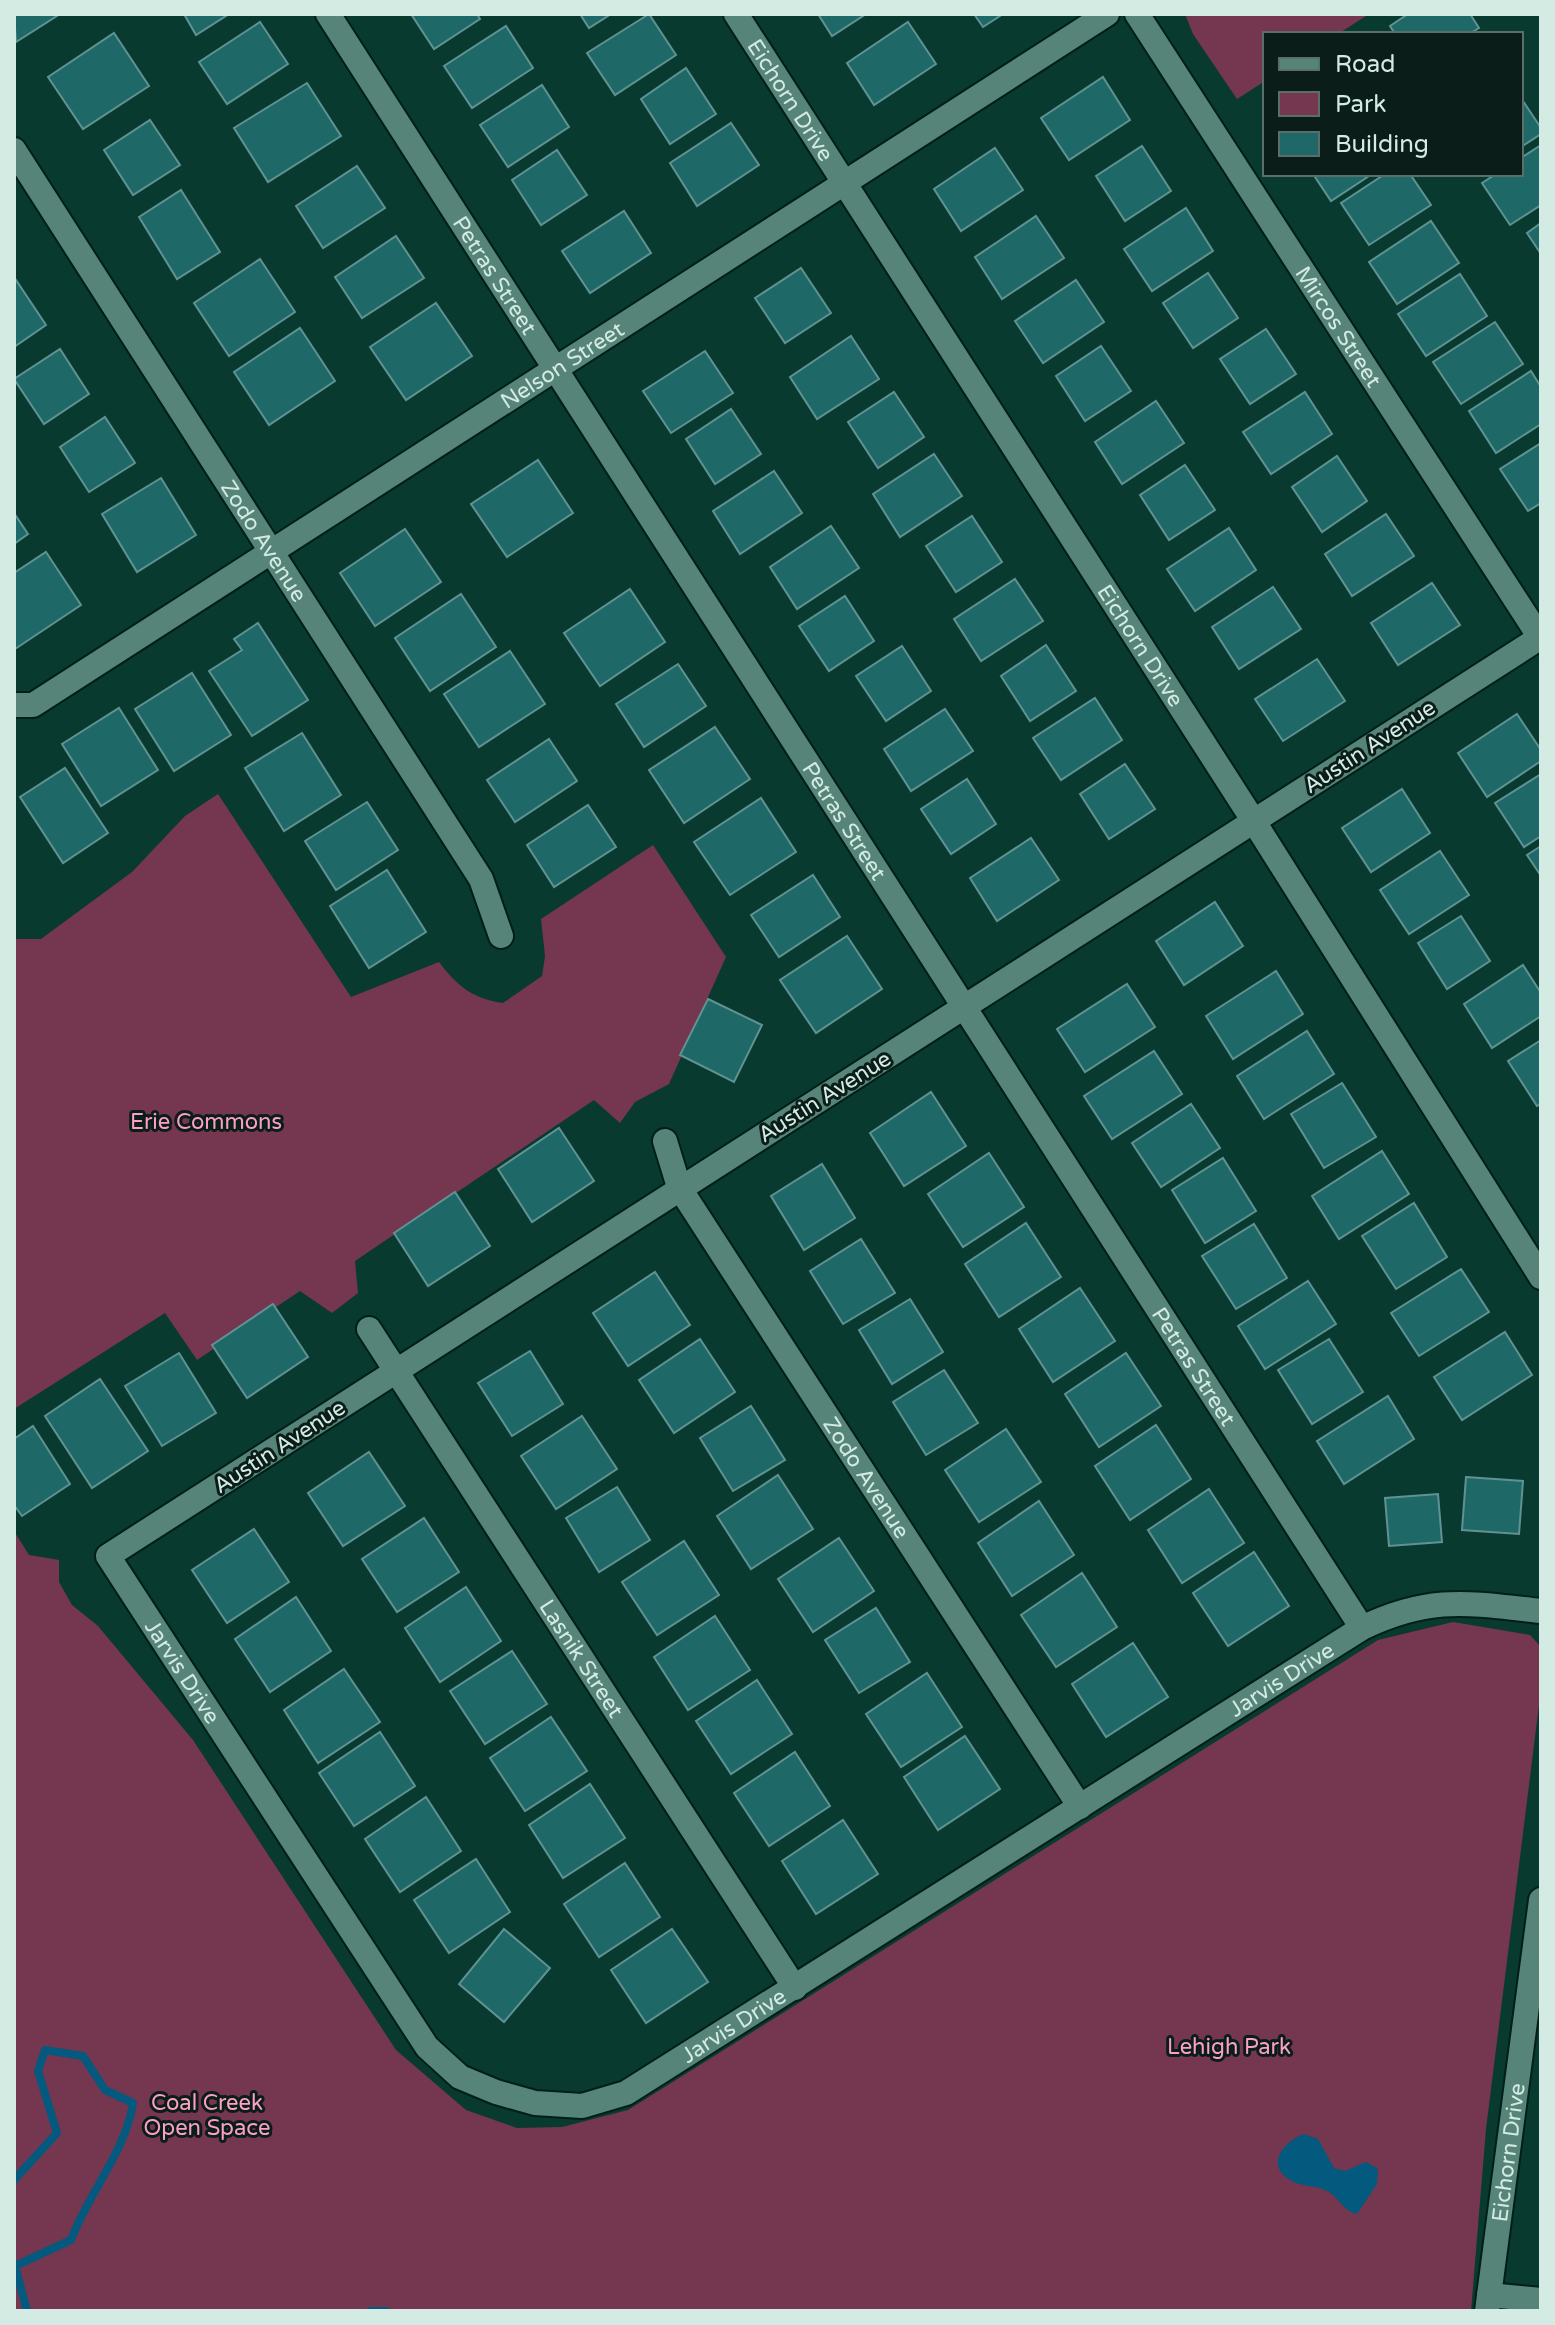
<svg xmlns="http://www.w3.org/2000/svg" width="1555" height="2325" viewBox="0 0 1555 2325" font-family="'Varela Round',sans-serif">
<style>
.green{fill:#753650}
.water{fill:#03597e}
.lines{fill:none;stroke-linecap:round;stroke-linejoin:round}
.stream{stroke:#03597e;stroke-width:8}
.building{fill:#1f6868;stroke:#609292;stroke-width:2}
.street-casing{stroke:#001f18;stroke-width:28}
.street{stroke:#578478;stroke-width:24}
.labels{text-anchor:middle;stroke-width:6;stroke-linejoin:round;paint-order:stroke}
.street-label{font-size:22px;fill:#d3ebe3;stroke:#0a1d19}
.park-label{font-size:22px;fill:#fca0c3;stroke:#0a1d19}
</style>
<rect width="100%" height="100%" fill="#093a30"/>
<g class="green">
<polygon points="1185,14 1369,14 1338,34 1265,34 1265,81 1237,99 1193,34"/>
<path d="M218 794 351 997 439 962C457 986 473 999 503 1003L542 976 545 956 541 919 653 845 726 957 669 1084 635 1102 620 1123 594 1100 355 1261 358 1293 332 1313 300 1291 197 1360 165 1313 14 1409V939H41L132 872 185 816Z"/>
<polygon points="14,1531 29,1555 59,1560 59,1582 72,1605 98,1626 193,1740 396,2050 466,2110 517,2128 562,2127 628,2110 1378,1640 1453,1622 1530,1635 1541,1647 1541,1689 1486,2129 1471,2311 14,2311"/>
</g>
<path class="water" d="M1304 2134 1318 2139 1334 2168 1345 2171 1366 2162 1378 2169 1377 2184 1357 2214C1343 2211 1339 2197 1327 2191 1316 2185 1301 2187 1290 2180 1264 2164 1285 2141 1304 2134Z"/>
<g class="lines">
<g class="stream">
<path d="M14 2180 57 2133 38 2071 45 2050 83 2056 105 2090 133 2103C126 2151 88 2194 71 2240L15 2266 27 2311"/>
<polyline points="371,2311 386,2311"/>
</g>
</g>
<g class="building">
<polygon points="14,14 60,14 16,42"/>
<polygon points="184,14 229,14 196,35"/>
<polygon points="411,14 477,14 480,19 434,49"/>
<polygon points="580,14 611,14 589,28"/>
<polygon points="649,14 676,55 615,95 587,53"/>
<polygon points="818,14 866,14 832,36"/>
<polygon points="974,14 1003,14 983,27"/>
<polygon points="1408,14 1470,14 1479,28 1469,34 1395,34 1390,26"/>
<polygon points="260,22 288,64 227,104 199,62"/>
<polygon points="908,22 936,64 874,105 847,63"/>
<polygon points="506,26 533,68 472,108 444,66"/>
<polygon points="114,33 149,86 83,129 48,77"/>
<polygon points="686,68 716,114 670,144 641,99"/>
<polygon points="1103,77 1130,120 1069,160 1041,118"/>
<polygon points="307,83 341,136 268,182 234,128"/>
<polygon points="542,85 569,127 508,167 480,125"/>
<polygon points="1521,98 1541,128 1541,134 1521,147"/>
<polygon points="150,120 180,165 133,195 104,150"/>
<polygon points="731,123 759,165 697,206 670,163"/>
<polygon points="1541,145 1541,205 1510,225 1482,183 1496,174 1521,174 1521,158"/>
<polygon points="1142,146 1171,191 1125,221 1096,176"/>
<polygon points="995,148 1023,190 961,231 934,189"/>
<polygon points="557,150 587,195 541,225 512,180"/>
<polygon points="357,166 385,208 323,248 296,206"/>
<polygon points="1313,174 1372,174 1331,201"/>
<polygon points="1385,174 1410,174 1431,205 1369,245 1341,203"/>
<polygon points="181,190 220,252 177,279 139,217"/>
<polygon points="1186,208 1213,251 1152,291 1124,249"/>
<polygon points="624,211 651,253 590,293 562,251"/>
<polygon points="1036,216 1064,258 1002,299 975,257"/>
<polygon points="1431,221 1459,263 1397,304 1369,262"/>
<polygon points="1541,223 1541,254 1527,233"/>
<polygon points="396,236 424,278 362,318 335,277"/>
<polygon points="260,259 295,312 229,356 194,303"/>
<polygon points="801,268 831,313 785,343 755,298"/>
<polygon points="1208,273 1238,318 1193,348 1163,303"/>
<polygon points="1460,274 1487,316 1426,356 1398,314"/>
<polygon points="14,277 46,325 14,347"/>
<polygon points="1076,280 1104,322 1043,363 1015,321"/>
<polygon points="436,303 472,356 406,400 370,347"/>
<polygon points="1495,322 1523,364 1461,404 1433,362"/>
<polygon points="300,328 335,381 269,425 234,372"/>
<polygon points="1266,329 1296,374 1250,404 1220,359"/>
<polygon points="851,336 879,379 817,419 790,377"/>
<polygon points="1101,346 1131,391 1085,421 1056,376"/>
<polygon points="60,349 89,394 44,424 14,379"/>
<polygon points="705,351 733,393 671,433 643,391"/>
<polygon points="1531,371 1541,387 1541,424 1496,453 1469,411"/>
<polygon points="894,392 924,437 878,468 848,422"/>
<polygon points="1305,392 1332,434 1271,474 1243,432"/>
<polygon points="1156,401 1184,443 1122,484 1095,442"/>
<polygon points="731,409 761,454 715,484 686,439"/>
<polygon points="105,417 135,463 89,492 60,447"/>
<polygon points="1541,443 1541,503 1528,511 1500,469"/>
<polygon points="934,454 962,496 900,537 873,494"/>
<polygon points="1337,456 1367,501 1322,532 1292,487"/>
<polygon points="538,460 573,513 507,557 471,504"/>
<polygon points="1185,465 1215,510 1169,540 1140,495"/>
<polygon points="774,471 802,513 740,554 713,511"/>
<polygon points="161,478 196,535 137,572 102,514"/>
<polygon points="14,513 28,534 14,544"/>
<polygon points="1386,514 1414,556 1352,596 1325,554"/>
<polygon points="972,516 1002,562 956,592 926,546"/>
<polygon points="831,526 859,568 797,609 770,567"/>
<polygon points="1229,528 1256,570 1195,611 1167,569"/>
<polygon points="405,529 441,582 375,626 340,573"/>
<polygon points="46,552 81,605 15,649 14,573"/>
<polygon points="1015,579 1043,621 981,661 954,619"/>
<polygon points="1432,583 1460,625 1398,665 1371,623"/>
<polygon points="1273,587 1301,629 1239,669 1212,627"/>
<polygon points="630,589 665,642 600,686 564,633"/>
<polygon points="461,594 496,647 430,691 395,638"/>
<polygon points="845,596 874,641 829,671 799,626"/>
<polygon points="258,623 308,700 252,736 209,671 242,650 234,639"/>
<polygon points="1046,645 1076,691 1030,721 1001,676"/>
<polygon points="902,646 931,691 886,721 856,676"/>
<polygon points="510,651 545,704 479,747 444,694"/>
<polygon points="1317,659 1345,701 1283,741 1255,699"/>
<polygon points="678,664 706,706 644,747 616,704"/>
<polygon points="192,673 231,735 174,771 135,709"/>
<polygon points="1095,698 1122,740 1061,780 1033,738"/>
<polygon points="119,708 158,770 101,806 62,744"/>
<polygon points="945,709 973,751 911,791 884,749"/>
<polygon points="1517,714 1541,750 1541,761 1487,797 1458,753"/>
<polygon points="715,727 750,779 684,823 649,770"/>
<polygon points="302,733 341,795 284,831 245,768"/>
<polygon points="549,739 577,781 515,822 487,780"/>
<polygon points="1125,764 1155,809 1109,839 1080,794"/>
<polygon points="65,768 108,833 63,863 20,797"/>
<polygon points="1541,774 1541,836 1524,847 1495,803"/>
<polygon points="967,779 996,824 951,854 921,809"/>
<polygon points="1402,789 1430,833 1371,872 1342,828"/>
<polygon points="761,798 796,852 730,895 694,842"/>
<polygon points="367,802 398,850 336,890 305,841"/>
<polygon points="588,805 616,847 554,887 527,845"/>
<polygon points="1031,838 1059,880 997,921 970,878"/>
<polygon points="1541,846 1541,876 1527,855"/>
<polygon points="1440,851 1469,895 1409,934 1380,890"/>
<polygon points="387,870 426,932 369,968 330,906"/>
<polygon points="813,875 840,917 779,957 751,915"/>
<polygon points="1215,902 1243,946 1184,985 1156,941"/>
<polygon points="1461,916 1490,961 1447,989 1418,943"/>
<polygon points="847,936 882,989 816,1033 780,980"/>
<polygon points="1523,965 1541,993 1541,1016 1492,1048 1464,1004"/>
<polygon points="1276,971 1303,1014 1233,1059 1206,1016"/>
<polygon points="1127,984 1155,1027 1085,1072 1057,1029"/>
<polygon points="708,999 762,1025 734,1082 680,1055"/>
<polygon points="1307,1031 1334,1074 1264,1119 1237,1076"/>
<polygon points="1541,1040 1541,1104 1537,1106 1508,1061"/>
<polygon points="1154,1051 1182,1094 1112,1139 1084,1096"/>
<polygon points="1342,1083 1376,1137 1324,1168 1291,1114"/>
<polygon points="931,1092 966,1146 904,1186 870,1133"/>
<polygon points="1191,1104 1220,1148 1161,1187 1132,1143"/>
<polygon points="559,1128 594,1181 532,1222 498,1169"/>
<polygon points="1382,1151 1409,1194 1339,1239 1312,1196"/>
<polygon points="989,1153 1024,1207 963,1247 928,1194"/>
<polygon points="1223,1158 1256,1211 1205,1243 1172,1190"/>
<polygon points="822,1164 855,1218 804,1250 771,1196"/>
<polygon points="455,1192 490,1246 428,1286 394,1233"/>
<polygon points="1414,1203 1447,1257 1396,1289 1362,1236"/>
<polygon points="1026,1223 1061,1277 999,1317 965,1264"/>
<polygon points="1254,1224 1287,1278 1236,1309 1202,1256"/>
<polygon points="861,1239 895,1293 843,1324 810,1271"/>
<polygon points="1461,1269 1489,1312 1419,1356 1391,1313"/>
<polygon points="655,1272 690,1325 628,1366 593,1313"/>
<polygon points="1308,1281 1336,1324 1265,1369 1238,1326"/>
<polygon points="1080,1288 1115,1341 1053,1382 1019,1329"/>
<polygon points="910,1299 943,1352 892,1384 859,1330"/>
<polygon points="273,1304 308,1357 247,1398 212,1345"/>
<polygon points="1505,1332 1532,1375 1462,1420 1434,1377"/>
<polygon points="700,1339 735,1392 674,1433 639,1380"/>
<polygon points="1329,1339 1363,1392 1312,1424 1278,1370"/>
<polygon points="530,1351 563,1404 512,1436 478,1383"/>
<polygon points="179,1353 216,1413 162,1446 125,1386"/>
<polygon points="1126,1353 1161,1406 1099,1447 1065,1394"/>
<polygon points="944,1370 978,1423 926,1455 893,1402"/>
<polygon points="100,1379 148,1451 92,1488 45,1416"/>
<polygon points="1388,1396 1414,1439 1344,1484 1317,1441"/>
<polygon points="751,1406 785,1460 733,1491 700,1438"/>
<polygon points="582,1416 617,1469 556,1509 521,1456"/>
<polygon points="1156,1425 1191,1479 1130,1520 1095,1466"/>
<polygon points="33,1426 70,1484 22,1516 14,1505 14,1439"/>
<polygon points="1006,1429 1041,1482 979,1522 945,1470"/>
<polygon points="369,1452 405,1506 343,1546 308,1493"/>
<polygon points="778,1475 813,1529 751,1569 717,1516"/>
<polygon points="1466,1477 1523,1481 1519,1534 1462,1530"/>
<polygon points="617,1487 650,1540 599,1572 566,1518"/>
<polygon points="1209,1489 1244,1543 1182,1583 1148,1530"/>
<polygon points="1438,1494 1442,1542 1389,1546 1385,1498"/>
<polygon points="1039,1501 1074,1555 1012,1596 978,1543"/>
<polygon points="424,1518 459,1572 397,1612 362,1559"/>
<polygon points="254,1529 289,1582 227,1623 192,1570"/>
<polygon points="839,1538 874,1591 813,1632 778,1579"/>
<polygon points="684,1541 719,1595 657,1635 622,1582"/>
<polygon points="1254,1552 1289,1606 1228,1646 1193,1593"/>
<polygon points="1082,1573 1117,1627 1056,1667 1021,1615"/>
<polygon points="466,1587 501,1641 440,1682 405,1628"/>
<polygon points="296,1597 331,1651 270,1692 235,1639"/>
<polygon points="876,1608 910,1662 859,1693 825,1640"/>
<polygon points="715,1616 750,1670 688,1710 654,1657"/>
<polygon points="1133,1643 1168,1697 1106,1737 1072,1684"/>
<polygon points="512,1651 547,1704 485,1744 450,1691"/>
<polygon points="344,1669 380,1722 318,1763 284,1710"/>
<polygon points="927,1673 962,1727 901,1767 866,1714"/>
<polygon points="757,1680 792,1734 731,1774 696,1721"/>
<polygon points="551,1717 587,1771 525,1811 490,1758"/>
<polygon points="380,1732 415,1786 354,1826 319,1773"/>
<polygon points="965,1736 1000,1789 938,1830 904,1777"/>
<polygon points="795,1752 830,1806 769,1846 734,1793"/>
<polygon points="590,1784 625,1838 563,1878 529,1825"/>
<polygon points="426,1797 461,1851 400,1892 365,1839"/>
<polygon points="843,1820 878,1874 816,1914 782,1861"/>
<polygon points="476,1859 510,1912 449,1953 414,1900"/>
<polygon points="625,1863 660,1917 599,1957 564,1904"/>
<polygon points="504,1929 550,1968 504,2022 459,1984"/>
<polygon points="672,1929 708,1982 646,2023 611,1970"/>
</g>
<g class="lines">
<defs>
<g id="street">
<path id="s1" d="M328 14 1362 1628"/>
<path id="s2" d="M736 14 1253 820 1541 1277"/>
<path id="s3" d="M1137 14 1541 639"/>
<path id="s4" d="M14 150 481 879 501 936"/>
<path id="s5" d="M1541 637 108 1556 427 2047 460 2077 496 2092 535 2103 582 2106 626 2093 1362 1628C1430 1595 1468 1603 1541 1611"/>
<path id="s6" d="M14 705H33L1107 14"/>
<path id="s7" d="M665 1141 679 1187 1080 1807"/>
<path id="s8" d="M369 1329 795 1988"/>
<polyline points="1489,2295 1541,2300"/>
<path id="s9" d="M1487 2311 1541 1900"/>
</g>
</defs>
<use href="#street" class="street-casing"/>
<use href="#street" class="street"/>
</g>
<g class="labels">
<g class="street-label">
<text dy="8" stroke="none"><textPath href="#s2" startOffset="102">Eichorn Drive</textPath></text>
<text dy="8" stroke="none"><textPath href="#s1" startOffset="310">Petras Street</textPath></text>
<text dy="8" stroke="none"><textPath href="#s3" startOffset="372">Mircos Street</textPath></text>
<text dy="8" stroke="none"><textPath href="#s6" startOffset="648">Nelson Street</textPath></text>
<text dy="8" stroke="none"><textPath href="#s4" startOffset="464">Zodo Avenue</textPath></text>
<text dy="8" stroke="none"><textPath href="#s2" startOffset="750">Eichorn Drive</textPath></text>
<text transform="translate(1369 746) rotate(-33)" y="8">Austin Avenue</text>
<text dy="8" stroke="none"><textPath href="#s1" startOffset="958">Petras Street</textPath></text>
<text transform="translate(824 1096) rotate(-32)" y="8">Austin Avenue</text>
<text dy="8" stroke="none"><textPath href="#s1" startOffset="1606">Petras Street</textPath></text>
<text transform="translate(279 1446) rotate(-33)" y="8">Austin Avenue</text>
<text dy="8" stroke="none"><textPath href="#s7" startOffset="394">Zodo Avenue</textPath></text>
<text dy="8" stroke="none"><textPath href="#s8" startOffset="392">Lasnik Street</textPath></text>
<text dy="8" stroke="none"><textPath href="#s5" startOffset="1840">Jarvis Drive</textPath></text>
<text dy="8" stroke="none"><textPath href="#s5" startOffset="3280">Jarvis Drive</textPath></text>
<text dy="8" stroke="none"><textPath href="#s5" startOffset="2632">Jarvis Drive</textPath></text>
<text dy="8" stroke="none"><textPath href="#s9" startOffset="160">Eichorn Drive</textPath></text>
</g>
<g class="park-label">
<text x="206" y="1129">Erie Commons</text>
<text x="1229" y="2054">Lehigh Park</text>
<text x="207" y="2110">Coal Creek<tspan x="207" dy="25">Open Space</tspan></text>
</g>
</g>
<rect width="1555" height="2325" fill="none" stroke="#d3ebe3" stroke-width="32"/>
<rect x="1263" y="32" width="260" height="144" fill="#0a1d19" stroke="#5a6f6a" stroke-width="2"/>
<rect x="1279" y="58" width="40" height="12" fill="#578478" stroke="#5a6f6a" stroke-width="2"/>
<text x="1335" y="72" font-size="24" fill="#d3ebe3">Road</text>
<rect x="1279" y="92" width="40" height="24" fill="#753650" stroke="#5a6f6a" stroke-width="2"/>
<text x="1335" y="112" font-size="24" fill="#d3ebe3">Park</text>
<rect x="1279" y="132" width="40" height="24" fill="#1f6868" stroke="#5a6f6a" stroke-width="2"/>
<text x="1335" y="152" font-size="24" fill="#d3ebe3">Building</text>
</svg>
